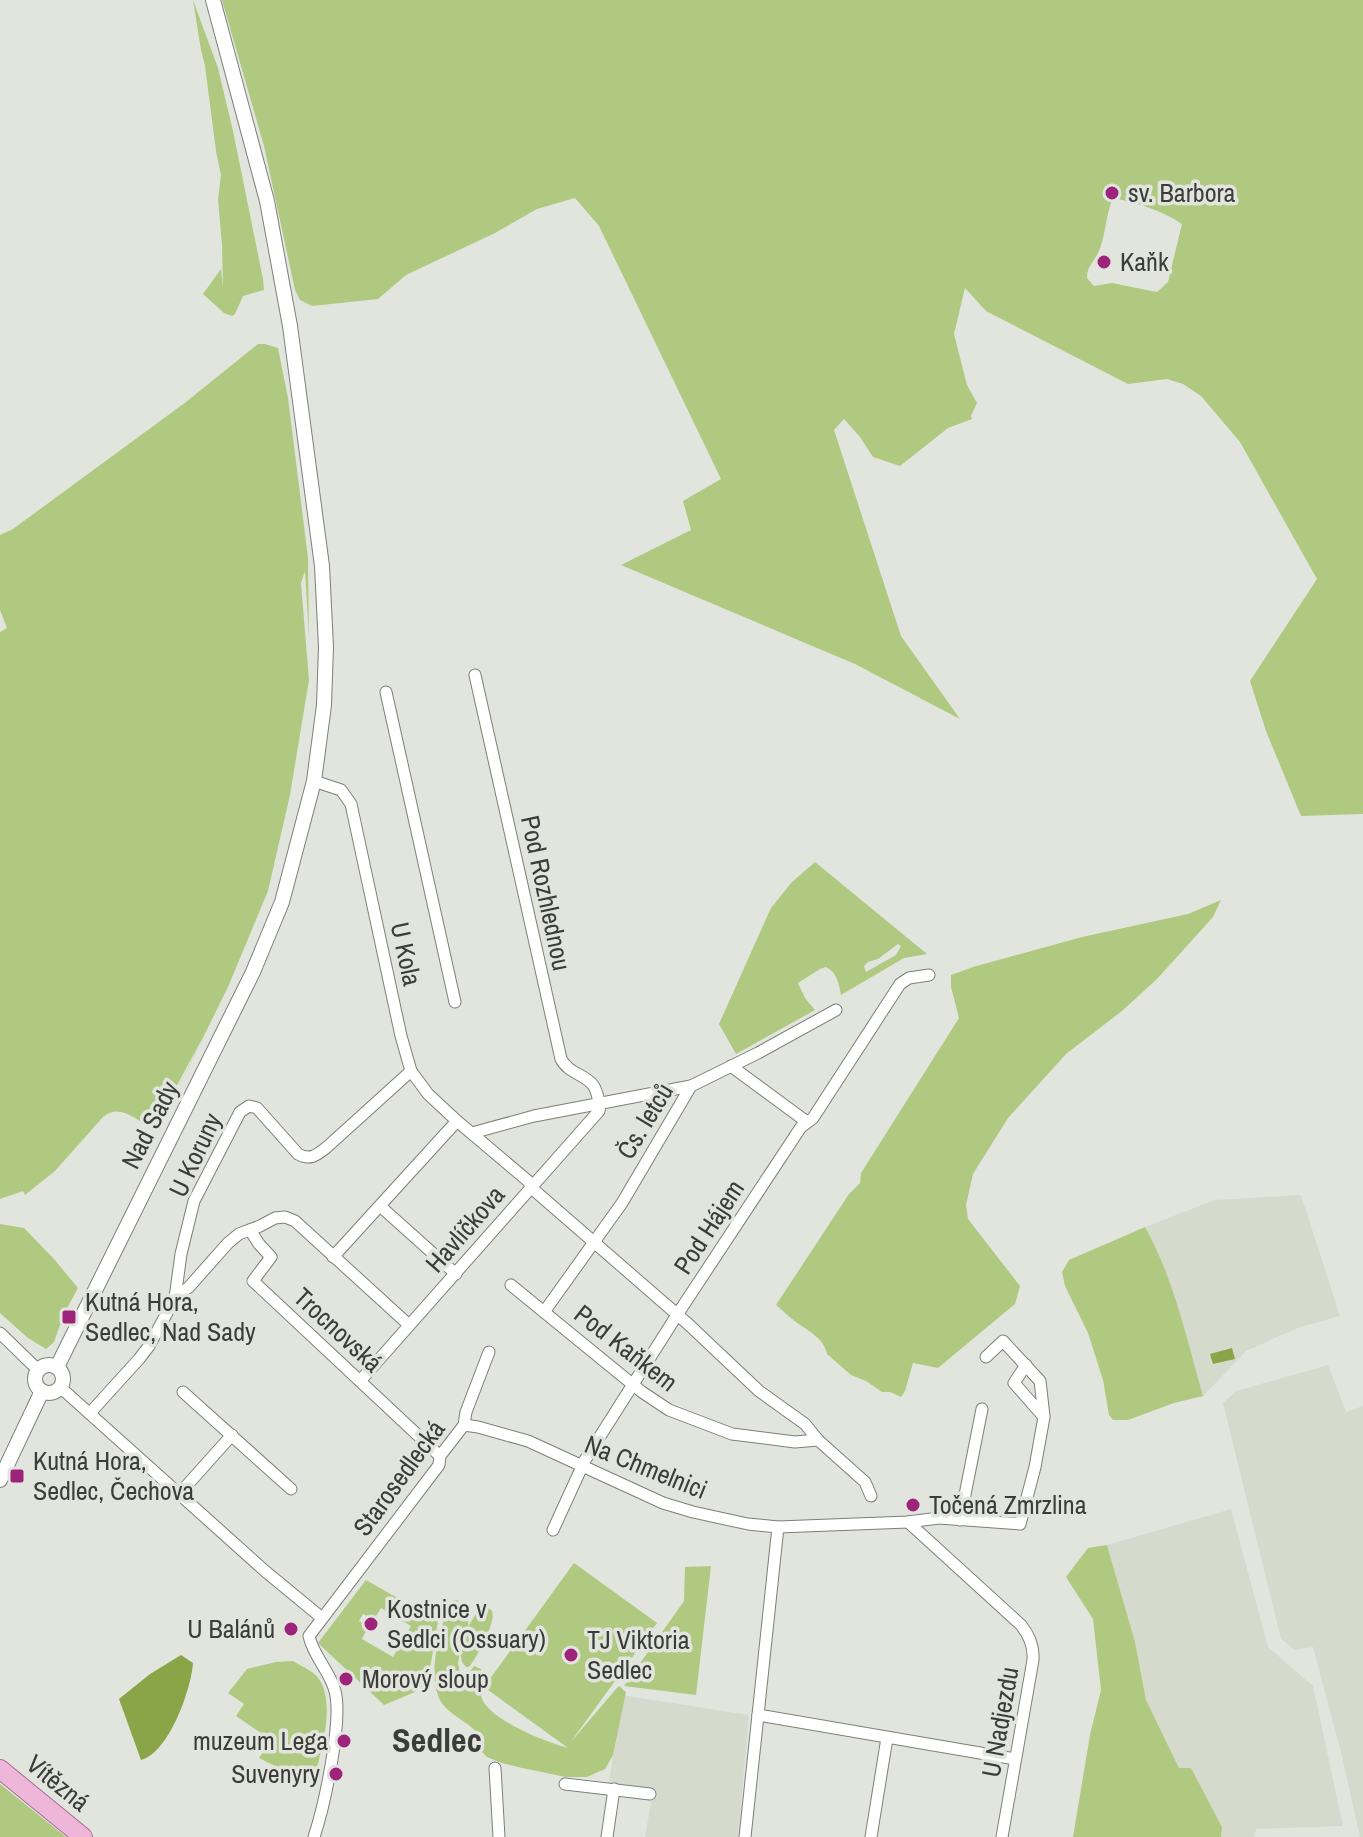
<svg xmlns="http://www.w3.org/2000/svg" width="1363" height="1837" viewBox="0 0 1363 1837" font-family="'Archivo Narrow',sans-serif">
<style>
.built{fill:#d5dacc}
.green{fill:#b0c980;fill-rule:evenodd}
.water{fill:#89a548}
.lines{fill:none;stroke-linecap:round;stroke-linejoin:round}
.minor-casing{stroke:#7d7f79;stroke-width:13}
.tertiary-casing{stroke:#7d7f79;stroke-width:16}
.primary-casing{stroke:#a86d91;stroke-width:20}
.minor{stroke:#fff;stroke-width:11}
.tertiary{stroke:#fff;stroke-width:14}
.primary{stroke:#eeb7d9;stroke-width:18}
.poi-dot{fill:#9e237a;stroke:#e2e5de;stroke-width:3}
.labels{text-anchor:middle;stroke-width:7;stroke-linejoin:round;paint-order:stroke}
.poi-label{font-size:26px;fill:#3c3d3a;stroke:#e2e5de;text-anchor:start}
.street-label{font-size:26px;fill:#3c3d3a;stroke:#e2e5de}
.district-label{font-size:34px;font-weight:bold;fill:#3c3d3a;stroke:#e2e5de}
</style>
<rect width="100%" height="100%" fill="#e2e5de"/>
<g class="built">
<polygon points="1301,1195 1340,1316 1300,1327 1246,1351 1203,1396 1178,1309 1156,1248 1145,1227 1215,1200"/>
<polygon points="1328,1365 1346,1412 1363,1406 1363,1837 1360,1837 1342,1756 1313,1647 1295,1650 1281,1639 1223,1403 1236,1391"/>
<polygon points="1231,1509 1268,1647 1313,1686 1343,1826 1256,1829 1254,1837 1221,1837 1222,1827 1191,1768 1179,1768 1146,1700 1135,1642 1107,1545"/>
<polygon points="621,1695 749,1715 738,1837 645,1837 653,1791 609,1784"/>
</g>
<g class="green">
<polygon points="193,0 218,68 233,131 263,279 264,290 243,296 235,314 232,316 224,313 203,294 221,269 223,287 222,245 218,199 221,175 216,151 205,66 201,50"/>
<path d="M222 0H1363V814L1301 816 1266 731 1250 681 1317 579 1240 442 1201 396 1183 384 1167 379 1128 384 986 311 965 288 954 334 967 385 977 403 971 416 972 419 948 428 900 466 873 457 860 437 844 419 834 430 901 636 960 719 855 664 621 565 691 530 683 501 721 479 599 226 575 198 537 209 495 233 406 275 378 299 312 306 300 300 295 290 264 146ZM1113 198C1138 203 1161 210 1182 224L1168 282 1157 292 1112 283 1094 286 1087 278C1087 267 1092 264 1097 255 1106 239 1105 215 1113 198Z"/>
<path d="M258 344H265L278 348 288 398 308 558 309 637 305 571 301 583 309 680 290 795 268 891 228 987 158 1129 203 1037 153 1130C138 1121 120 1102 103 1117L55 1171 25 1195 23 1191 0 1199V632L7 628 0 610V535L13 529 186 402Z"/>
<path d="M815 862 927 954 904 958 841 995C839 984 837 972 826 967L820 969 798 983 805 998 815 1010 736 1054 719 1024 771 908 792 882ZM898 944 901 946 896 955 866 972 864 966 868 962 878 959Z"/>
<path d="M1221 900 1213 917 1157 979 1122 1011 1066 1054 1008 1118 973 1174 966 1205 968 1219 1020 1286 1015 1304 938 1368 913 1363 905 1391 901 1397 890 1392H882L866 1381 851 1375 827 1354C824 1338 808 1331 796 1322 789 1317 782 1310 776 1305L849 1194 860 1183 861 1173 959 1018 951 987V975L973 967 1082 937 1188 914Z"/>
<polygon points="0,1224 24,1228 54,1259 78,1288 64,1314 54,1342 46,1349 28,1338 0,1313"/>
<path d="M1145 1227C1174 1279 1187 1340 1203 1396L1174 1403 1128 1420H1113L1109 1415 1103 1380 1088 1333 1065 1286 1062 1272 1069 1260Z"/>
<polygon points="1107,1545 1135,1642 1146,1700 1179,1768 1191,1768 1222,1827 1221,1837 1073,1837 1090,1735 1101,1690 1093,1619 1066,1577 1088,1548"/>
<path d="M574 1563 657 1623 570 1743 616 1689 619 1686 626 1692 613 1755 605 1769 587 1777H566L522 1768 502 1763 487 1757 482 1752C483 1726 460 1723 445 1707 424 1686 439 1625 452 1601L457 1600C466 1609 469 1614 468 1627L480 1607C484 1607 489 1607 492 1611 497 1621 476 1659 469 1667H466L462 1662 460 1652 458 1663 460 1673 466 1677 474 1666 481 1669C484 1679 478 1692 483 1701 495 1722 545 1742 568 1748L484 1687Z"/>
<polygon points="711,1566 696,1695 624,1686 684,1601 685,1567"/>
<path d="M366 1580 438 1621 427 1687 384 1705 318 1643ZM381 1608 411 1626 393 1657 362 1639 368 1627 359 1621 363 1614 374 1619Z"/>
<path d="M293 1661C301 1666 315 1672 319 1679 337 1707 319 1755 313 1785L259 1758 271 1740 236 1716 244 1704 228 1693 247 1669 276 1662Z"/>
<polygon points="0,1784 66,1837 0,1837"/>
</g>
<g class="water">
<polygon points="1232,1348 1235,1359 1213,1364 1210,1354"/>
<path d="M181 1655 193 1663C191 1690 169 1752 141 1760L119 1699 150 1674Z"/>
</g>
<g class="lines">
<defs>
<g id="minor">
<path d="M475 675 561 1059C568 1073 584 1074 593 1085 597 1090 598 1099 600 1105"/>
<polyline points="386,692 455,1002"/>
<polyline points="314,781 341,790 351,804 401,1036 411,1071 428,1094 457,1121 528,1181 535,1191 687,1323 759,1391 805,1424 818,1440 865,1482 871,1496"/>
<polyline points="731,1066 807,1122"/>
<polyline points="472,1133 534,1116 691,1086"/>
<polyline points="380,1206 456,1274"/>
<polyline points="250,1230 259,1244 271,1257 253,1281 440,1456"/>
<polyline points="333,1257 457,1121"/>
<polyline points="511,1285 642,1392 669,1410 732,1434 795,1442 818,1440"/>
<path d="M175 1298 181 1254 194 1201 240 1112 249 1106 257 1108 298 1154C310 1161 317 1155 327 1147L411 1071"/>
<polyline points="544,1312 622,1203 691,1086 758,1053 836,1010"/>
<polyline points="0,1333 38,1370"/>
<polyline points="986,1357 1003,1341 1040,1381 1044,1416"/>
<polyline points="360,1381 599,1111 600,1105"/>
<polyline points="60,1387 265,1571 322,1618"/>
<polyline points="183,1392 291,1489"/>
<polyline points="90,1413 139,1359 149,1346 175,1298 189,1287 228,1243 239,1234 260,1226 275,1218 285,1217 295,1221 409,1325"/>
<polyline points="464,1425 478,1427 528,1441 663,1503 693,1512 748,1524 778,1527 908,1522 939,1518 1020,1524 1035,1467 1044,1417 1014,1383 1026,1365"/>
<polyline points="180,1493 232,1435"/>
<polyline points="960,1520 982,1409"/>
<path d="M908 1522 1021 1625C1030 1636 1034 1647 1033 1660L1002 1837"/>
<polyline points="553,1530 585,1460 677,1315 801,1127 813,1118 900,984 909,978 929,975"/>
<polyline points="758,1715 1015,1759"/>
<polyline points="495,1768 499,1837"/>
<polyline points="565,1784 650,1794"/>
<path d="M314 1837C324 1807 343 1721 335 1691 330 1671 313 1656 309 1636L439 1465 440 1456 464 1425 466 1412 489 1352"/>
<polyline points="607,1837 614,1789"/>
<polyline points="745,1837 778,1527"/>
<polyline points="871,1837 887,1738"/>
</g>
<g id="tertiary">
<circle cx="49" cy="1379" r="14"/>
<polyline points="57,1367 253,972 282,902 314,781 324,705 326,647 322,566 290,326 267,201 213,0"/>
<polyline points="0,1480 42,1391"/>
</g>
<polyline id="primary" points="0,1769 83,1837"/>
</defs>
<use href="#minor" class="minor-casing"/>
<use href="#tertiary" class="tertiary-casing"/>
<use href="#primary" class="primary-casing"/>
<use href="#minor" class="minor"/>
<use href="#tertiary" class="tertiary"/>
<use href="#primary" class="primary"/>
</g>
<g class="poi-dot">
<circle cx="1112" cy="193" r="8"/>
<circle cx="1104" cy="262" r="8"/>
<rect x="61" y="1309" width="16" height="16" rx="4"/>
<rect x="9" y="1468" width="16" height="16" rx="4"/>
<circle cx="913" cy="1505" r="8"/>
<circle cx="371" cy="1624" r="8"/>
<circle cx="291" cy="1629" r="8"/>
<circle cx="571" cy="1655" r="8"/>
<circle cx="346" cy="1679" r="8"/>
<circle cx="344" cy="1741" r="8"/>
<circle cx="336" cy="1774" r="8"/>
</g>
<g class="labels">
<g class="poi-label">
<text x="1128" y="202">sv. Barbora</text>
<text x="1120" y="271">Kaňk</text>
<text x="85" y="1311">Kutná Hora,<tspan x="85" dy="30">Sedlec, Nad Sady</tspan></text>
<text x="33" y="1470">Kutná Hora,<tspan x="33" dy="30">Sedlec, Čechova</tspan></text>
<text x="929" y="1514">Točená Zmrzlina</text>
<text x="387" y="1618">Kostnice v<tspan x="387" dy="30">Sedlci (Ossuary)</tspan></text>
<text x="275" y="1638" text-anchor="end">U Balánů</text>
<text x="587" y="1649">TJ Viktoria<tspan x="587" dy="30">Sedlec</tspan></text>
<text x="362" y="1688">Morový sloup</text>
<text x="328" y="1750" text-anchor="end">muzeum Lega</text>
<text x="320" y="1783" text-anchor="end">Suvenyry</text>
</g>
<g class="street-label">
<text transform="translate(546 893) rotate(78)" y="9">Pod Rozhlednou</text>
<text transform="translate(406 954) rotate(78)" y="9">U Kola</text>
<text transform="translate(645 1121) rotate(-59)" y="9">Čs. letců</text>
<text transform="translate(150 1125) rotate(-63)" y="9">Nad Sady</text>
<text transform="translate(195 1155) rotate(-65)" y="9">U Koruny</text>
<text transform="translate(709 1227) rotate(-57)" y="9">Pod Hájem</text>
<text transform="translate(465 1229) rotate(-49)" y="9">Havlíčkova</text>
<text transform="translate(338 1330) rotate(43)" y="9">Trocnovská</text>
<text transform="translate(626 1348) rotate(38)" y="9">Pod Kaňkem</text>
<text transform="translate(646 1467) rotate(22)" y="9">Na Chmelnici</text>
<text transform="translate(399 1478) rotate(-54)" y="9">Starosedlecká</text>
<text transform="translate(1000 1722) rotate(-80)" y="9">U Nadjezdu</text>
<text transform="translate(58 1783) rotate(39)" y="9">Vítězná</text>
</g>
<g class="district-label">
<text x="437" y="1752">Sedlec</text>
</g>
</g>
</svg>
